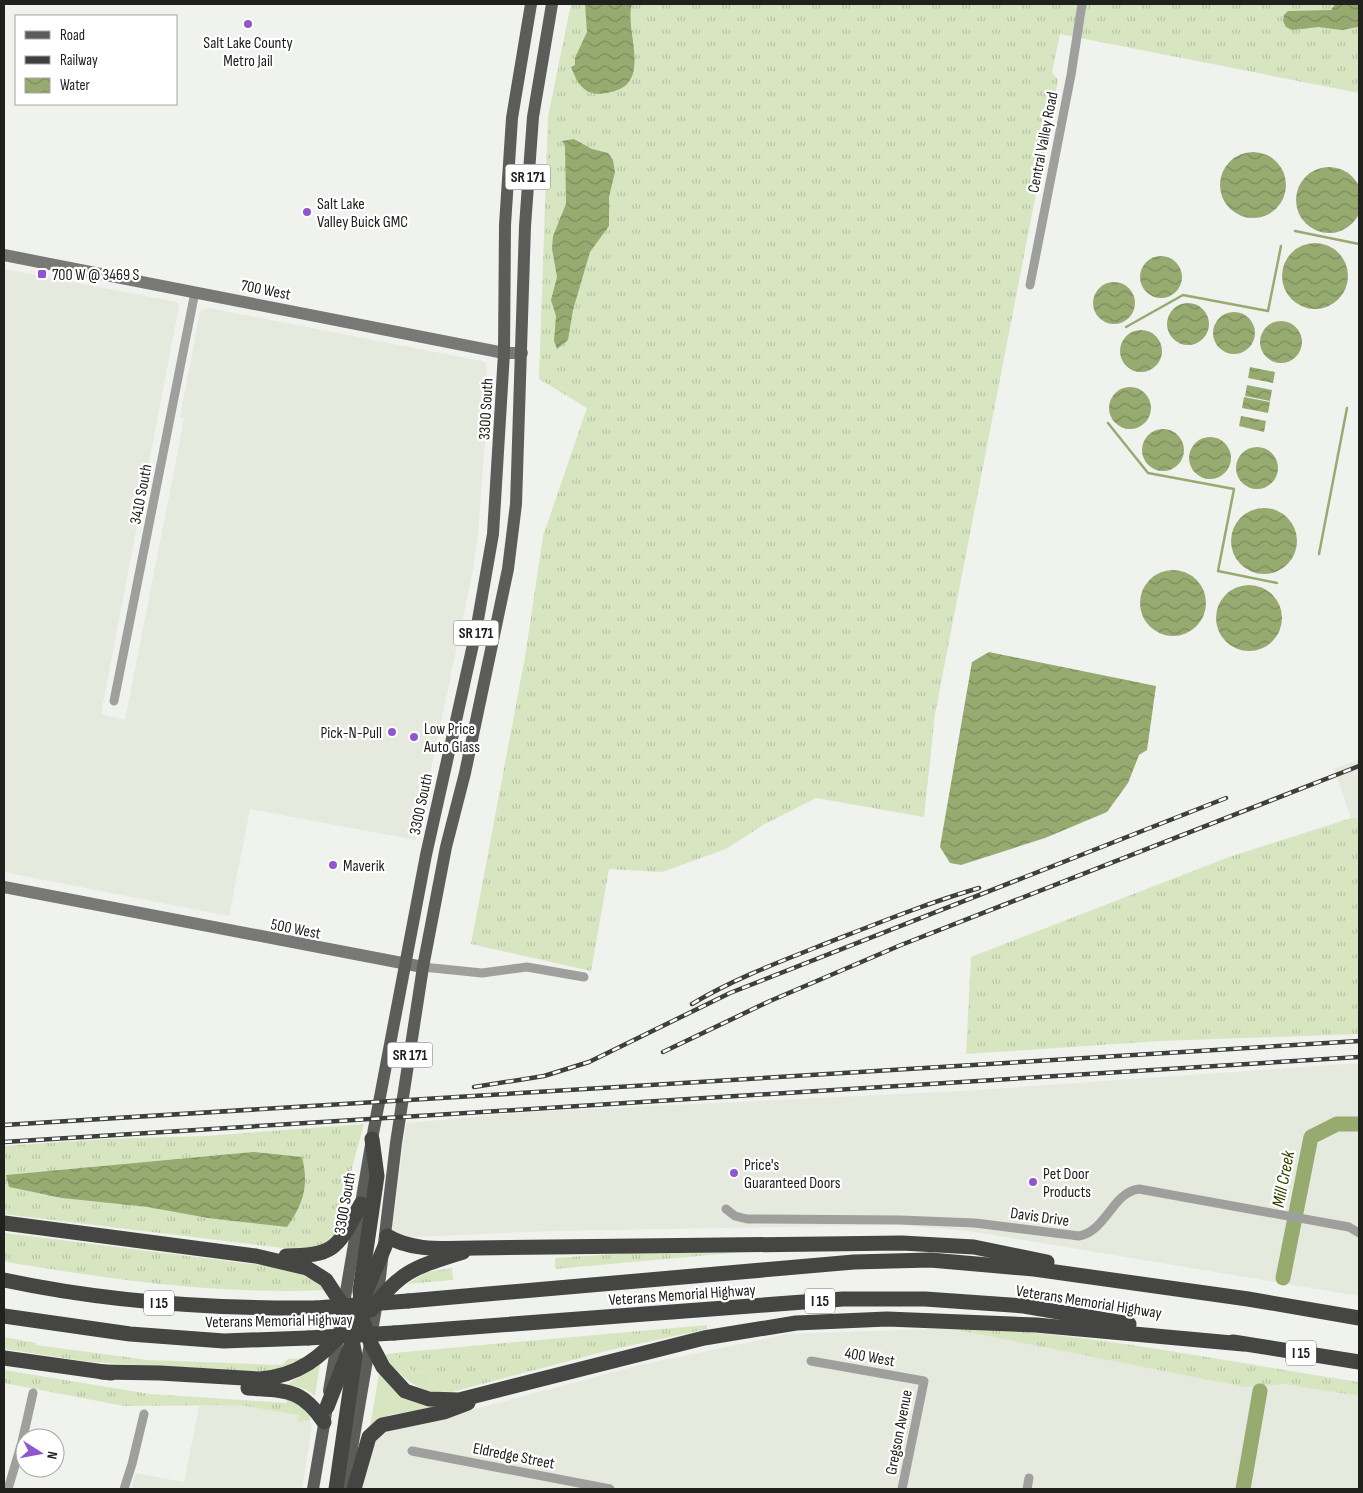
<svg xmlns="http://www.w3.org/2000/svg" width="1363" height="1493" viewBox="0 0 1363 1493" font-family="'Sofia Sans Condensed',sans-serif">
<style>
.built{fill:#e5e9de}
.grass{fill:url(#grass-tufts)}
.garden{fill:#d8e5c1}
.water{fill:url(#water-waves)}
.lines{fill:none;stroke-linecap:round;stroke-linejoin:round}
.stream{stroke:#97ab71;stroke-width:2.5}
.river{stroke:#97ab71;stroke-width:15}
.street{stroke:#9fa09e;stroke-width:9}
.secondary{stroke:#787976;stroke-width:12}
.primary{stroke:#5c5d5b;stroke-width:12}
.highway{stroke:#454643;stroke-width:15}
.rail-casing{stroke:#3e3f3d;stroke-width:4.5}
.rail{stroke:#fff;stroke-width:2.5;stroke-dasharray:8;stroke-linecap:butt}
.highway-bridge{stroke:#454643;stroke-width:15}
.poi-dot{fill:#9156cd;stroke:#fff;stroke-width:2}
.labels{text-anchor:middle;stroke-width:4.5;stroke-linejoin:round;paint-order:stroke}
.shield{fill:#fff;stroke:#636462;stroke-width:1}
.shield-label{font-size:15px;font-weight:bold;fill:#20211f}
.poi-label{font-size:16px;fill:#20211f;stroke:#fff;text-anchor:start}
.street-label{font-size:16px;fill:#20211f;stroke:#fff}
.water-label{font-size:18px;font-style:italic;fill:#340;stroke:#fff}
</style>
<defs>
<pattern id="grass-tufts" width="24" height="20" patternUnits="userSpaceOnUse" patternTransform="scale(1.25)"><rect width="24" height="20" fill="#d8e5c1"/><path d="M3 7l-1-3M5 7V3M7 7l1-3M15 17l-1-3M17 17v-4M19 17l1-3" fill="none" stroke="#b9c4a5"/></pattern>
<pattern id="water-waves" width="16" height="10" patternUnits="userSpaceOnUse" patternTransform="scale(1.25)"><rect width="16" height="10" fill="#97ab71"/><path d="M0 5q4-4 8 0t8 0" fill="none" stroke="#7b8b5c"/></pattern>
</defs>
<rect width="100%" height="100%" fill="#f0f2ee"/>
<g class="built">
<polygon points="4,269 177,302 179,305 101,714 125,720 178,451 184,418 180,417 200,311 209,308 486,362 488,399 478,534 472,575 416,840 250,809 229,916 4,872"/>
<polygon points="1359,759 1359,818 1351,818 1334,769"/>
<polygon points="1359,1063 1359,1296 969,1231 899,1225 550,1231 391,1238 406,1123 531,1112 964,1091"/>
<polygon points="963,1328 1359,1391 1359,1489 359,1489 368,1449 385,1433 640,1365 789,1334"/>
<polygon points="201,1397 304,1408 312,1426 302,1489 132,1489 135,1473 184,1482"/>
</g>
<g class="grass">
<polygon points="571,4 1359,4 1359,93 1060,34 1052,72 1058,80 935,714 924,817 816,798 763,825 726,849 662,872 609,869 591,971 471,944 525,657 543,536 587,408 539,379 548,117"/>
<polygon points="1351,818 1359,818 1359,1034 1160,1041 966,1054 971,957 1229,857"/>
<polygon points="364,1124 334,1234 336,1235 322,1247 292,1249 4,1214 4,1146 104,1139 206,1136"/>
<path d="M4 1233 283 1268 309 1276 326 1290C221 1295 116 1280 12 1263L4 1261Z"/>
<polygon points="641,1252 743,1252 555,1269 555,1258"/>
<polygon points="452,1268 453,1280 407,1284 427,1272"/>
<polygon points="707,1325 707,1329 610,1350 452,1392 428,1391 432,1377 417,1371 414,1373 394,1353"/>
<path d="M943 1327C1083 1331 1221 1361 1359 1382V1396L1285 1384 1245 1387Z"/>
<polygon points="4,1337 36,1343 36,1345 148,1360 282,1365 288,1359 305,1358 267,1373 91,1362 4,1349"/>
<polygon points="4,1370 150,1394 287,1403 286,1398 304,1407 311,1420 298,1422 299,1415 240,1405 124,1406 4,1383"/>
</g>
<g class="garden">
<path d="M394 1353 414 1373 416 1371 432 1377 428 1391C408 1384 397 1372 384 1355Z"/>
<polygon points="320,1364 315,1396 307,1390 288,1384"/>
<polygon points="379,1374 397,1393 429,1406 429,1408 389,1415 370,1427"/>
</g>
<g class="water">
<path d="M585 4H632C624 29 652 80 615 91 608 93 599 95 592 93 580 90 575 77 571 67L575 65V58L587 32Z"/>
<polygon points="1335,4 1358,4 1358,27 1342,30 1318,27 1292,30 1286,27 1283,21 1284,15 1288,11 1331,10"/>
<polygon points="574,139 592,149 608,153 613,160 615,172 609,197 609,226 590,252 573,310 568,340 557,349 554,341 556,316 551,300 557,277 552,249 553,236 566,204 565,145 562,141"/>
<circle cx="1253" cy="185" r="33"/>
<circle cx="1329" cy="200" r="33"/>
<circle cx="1315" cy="276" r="33"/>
<circle cx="1161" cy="277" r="21"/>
<circle cx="1114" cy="303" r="21"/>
<circle cx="1188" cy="324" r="21"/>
<circle cx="1234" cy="333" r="21"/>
<circle cx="1281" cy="342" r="21"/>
<circle cx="1141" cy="351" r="21"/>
<polygon points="1250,367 1275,372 1273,383 1248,378"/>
<polygon points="1247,385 1272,390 1270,401 1245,396"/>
<circle cx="1130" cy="408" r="21"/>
<polygon points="1244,397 1270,402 1268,413 1242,408"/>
<polygon points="1241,416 1266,421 1264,432 1239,426"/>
<circle cx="1163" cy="450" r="21"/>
<circle cx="1210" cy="458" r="21"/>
<circle cx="1257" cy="468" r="21"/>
<circle cx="1264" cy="541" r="33"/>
<circle cx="1173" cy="603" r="33"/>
<circle cx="1249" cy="618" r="33"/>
<polygon points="989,652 1156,686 1147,750 1139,755 1128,783 1107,812 1045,838 961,865 950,863 940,847 972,662"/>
<path d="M253 1152 302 1157C309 1185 304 1203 287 1227L208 1218 148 1207 62 1198 9 1187 6 1175Z"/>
</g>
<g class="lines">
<g class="stream">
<polyline points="1295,231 1359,244"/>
<polyline points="1126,327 1183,295 1268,311 1281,246"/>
<polyline points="1108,423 1148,473 1234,489 1218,571 1277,583"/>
<polyline points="1319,554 1347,408"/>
</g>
<g class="river">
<polyline points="1283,1278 1311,1137 1337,1124 1359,1124"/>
<polyline points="1243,1489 1260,1391"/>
</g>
<g class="street">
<polyline points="1030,285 1071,75 1082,4"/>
<polyline points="114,701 195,292"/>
<polyline points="423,967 482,973 527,967 584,977"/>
<path d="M726 1209 735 1216 747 1219 900 1220 975 1223 1079 1236C1106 1231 1113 1192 1139 1189L1349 1227 1359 1233"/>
<polyline points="811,1361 924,1381 902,1489"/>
<polyline points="412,1451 610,1489"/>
<polyline points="8,1489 22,1442 33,1393"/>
<polyline points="124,1489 132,1464 144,1414"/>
<polyline points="1027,1489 1029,1478"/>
</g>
<g class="secondary">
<polyline points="4,255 504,353 522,353"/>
<polyline points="4,887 423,967"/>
</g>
<g class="primary">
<polyline points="329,1391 372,1139 426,855 476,631 493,534 504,353 505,225 512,118 531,4"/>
<polyline points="313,1489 326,1413"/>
<polyline points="345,1489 377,1302 396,1143 423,967 446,847 465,773 508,569 516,504 525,226 533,117 552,4"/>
</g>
<g class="highway">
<polyline points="372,1139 377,1176 360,1291 363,1321 371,1344 383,1367 405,1391 429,1399 459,1400 704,1338 796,1323 887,1319 1036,1325 1243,1344"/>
<polyline points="4,1223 256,1256 307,1268 326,1280 347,1312 355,1356 336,1489"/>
<path d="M387 1236C413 1252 446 1248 476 1248L902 1243 974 1247 1047 1262"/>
<path d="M286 1256C337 1256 338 1246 361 1204"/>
<path d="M4 1280C107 1302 211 1309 316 1308"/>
<polyline points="363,1298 385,1246"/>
<polyline points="408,1301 854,1262 930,1260 1034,1269 1248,1299 1359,1318"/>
<path d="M371 1310C401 1270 416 1267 463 1252"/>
<polyline points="4,1316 130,1334 224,1341 308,1338"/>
<polyline points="394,1333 843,1299 925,1299 1024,1306 1129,1324"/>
<polyline points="1233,1342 1359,1362"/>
<polyline points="4,1358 111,1373"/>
<path d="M102 1372 160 1373 260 1379C298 1376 322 1357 345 1329"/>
<path d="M248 1388C287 1391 301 1388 324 1422"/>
<polyline points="327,1407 352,1343"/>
<polyline points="354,1489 369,1437 382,1425 444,1412 468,1403"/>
</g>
<defs>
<g id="rail">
<path d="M692 1004C732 980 774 964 817 947 871 926 924 904 979 888"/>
<polyline points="663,1052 770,1001 901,945 1359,766"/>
<polyline points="474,1087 544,1076 589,1062 730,993 1226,798"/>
<polyline points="4,1125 1359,1041"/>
<polyline points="4,1142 1359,1057"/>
</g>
</defs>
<use href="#rail" class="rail-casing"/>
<use href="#rail" class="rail"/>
<g class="highway-bridge">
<polyline points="316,1308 408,1301"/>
<polyline points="308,1338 394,1333"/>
</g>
</g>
<g class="poi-dot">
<circle cx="248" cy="24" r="5"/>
<circle cx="307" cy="212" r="5"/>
<rect x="37" y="269" width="10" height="10" rx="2.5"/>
<circle cx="392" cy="732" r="5"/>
<circle cx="414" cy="737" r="5"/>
<circle cx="333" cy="865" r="5"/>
<circle cx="734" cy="1173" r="5"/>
<circle cx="1033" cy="1182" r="5"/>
</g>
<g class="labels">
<g class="shield">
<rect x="505.5" y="164.5" width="45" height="25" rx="4"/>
<rect x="453.5" y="620.5" width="45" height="25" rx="4"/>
<rect x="387.5" y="1042.5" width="45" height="25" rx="4"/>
<rect x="805" y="1288.5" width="30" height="25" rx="4"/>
<rect x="144" y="1290.5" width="30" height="25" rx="4"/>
<rect x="1286" y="1340.5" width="30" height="25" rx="4"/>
</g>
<g class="shield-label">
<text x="528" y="182">SR 171</text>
<text x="476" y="638">SR 171</text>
<text x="410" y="1060">SR 171</text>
<text x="820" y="1306">I 15</text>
<text x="159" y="1308">I 15</text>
<text x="1301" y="1358">I 15</text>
</g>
<g class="poi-label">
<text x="248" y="48" text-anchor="middle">Salt Lake County<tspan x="248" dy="18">Metro Jail</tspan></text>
<text x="317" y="209">Salt Lake<tspan x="317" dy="18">Valley Buick GMC</tspan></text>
<text x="52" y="280">700 W @ 3469 S</text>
<text x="424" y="734">Low Price<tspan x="424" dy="18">Auto Glass</tspan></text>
<text x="382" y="738" text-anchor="end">Pick-N-Pull</text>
<text x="343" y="871">Maverik</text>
<text x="744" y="1170">Price's<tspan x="744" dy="18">Guaranteed Doors</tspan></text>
<text x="1043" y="1179">Pet Door<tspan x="1043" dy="18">Products</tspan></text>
</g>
<g class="street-label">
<text transform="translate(1042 142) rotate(-79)" y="6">Central Valley Road</text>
<text transform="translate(266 289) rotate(11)" y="6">700 West</text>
<text transform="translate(485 409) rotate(-87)" y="6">3300 South</text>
<text transform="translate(140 494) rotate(-79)" y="6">3410 South</text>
<text transform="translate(420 804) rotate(-78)" y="6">3300 South</text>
<text transform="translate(296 928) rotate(11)" y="6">500 West</text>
<text transform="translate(344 1203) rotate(-80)" y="6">3300 South</text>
<text transform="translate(1040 1216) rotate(8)" y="6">Davis Drive</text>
<text transform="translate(682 1294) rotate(-4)" y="6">Veterans Memorial Highway</text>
<text transform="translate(1089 1301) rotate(9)" y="6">Veterans Memorial Highway</text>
<text transform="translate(279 1320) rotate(-1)" y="6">Veterans Memorial Highway</text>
<text transform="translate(870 1356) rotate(10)" y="6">400 West</text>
<text transform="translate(898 1432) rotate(-79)" y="6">Gregson Avenue</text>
<text transform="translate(514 1455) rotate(11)" y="6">Eldredge Street</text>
</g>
<g class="water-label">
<text transform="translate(1283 1179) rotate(-79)" y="6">Mill Creek</text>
</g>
</g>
<rect width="1363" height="1493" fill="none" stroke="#20211f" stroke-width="10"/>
<rect x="15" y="15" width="162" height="90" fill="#ffffff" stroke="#a6a6a5"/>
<rect x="25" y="31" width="25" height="8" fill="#5c5d5b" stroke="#a6a6a5"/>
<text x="60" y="40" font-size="15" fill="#20211f">Road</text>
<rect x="25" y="56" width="25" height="8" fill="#3e3f3d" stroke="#a6a6a5"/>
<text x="60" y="65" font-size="15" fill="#20211f">Railway</text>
<rect x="25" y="78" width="25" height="15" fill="url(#water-waves)" stroke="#a6a6a5"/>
<text x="60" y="90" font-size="15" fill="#20211f">Water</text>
<g transform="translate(40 1453) rotate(101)"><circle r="24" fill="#ffffff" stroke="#a6a6a5"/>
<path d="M0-4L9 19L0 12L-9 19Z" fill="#9156cd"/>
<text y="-8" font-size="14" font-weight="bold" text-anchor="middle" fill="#20211f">N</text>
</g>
</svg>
